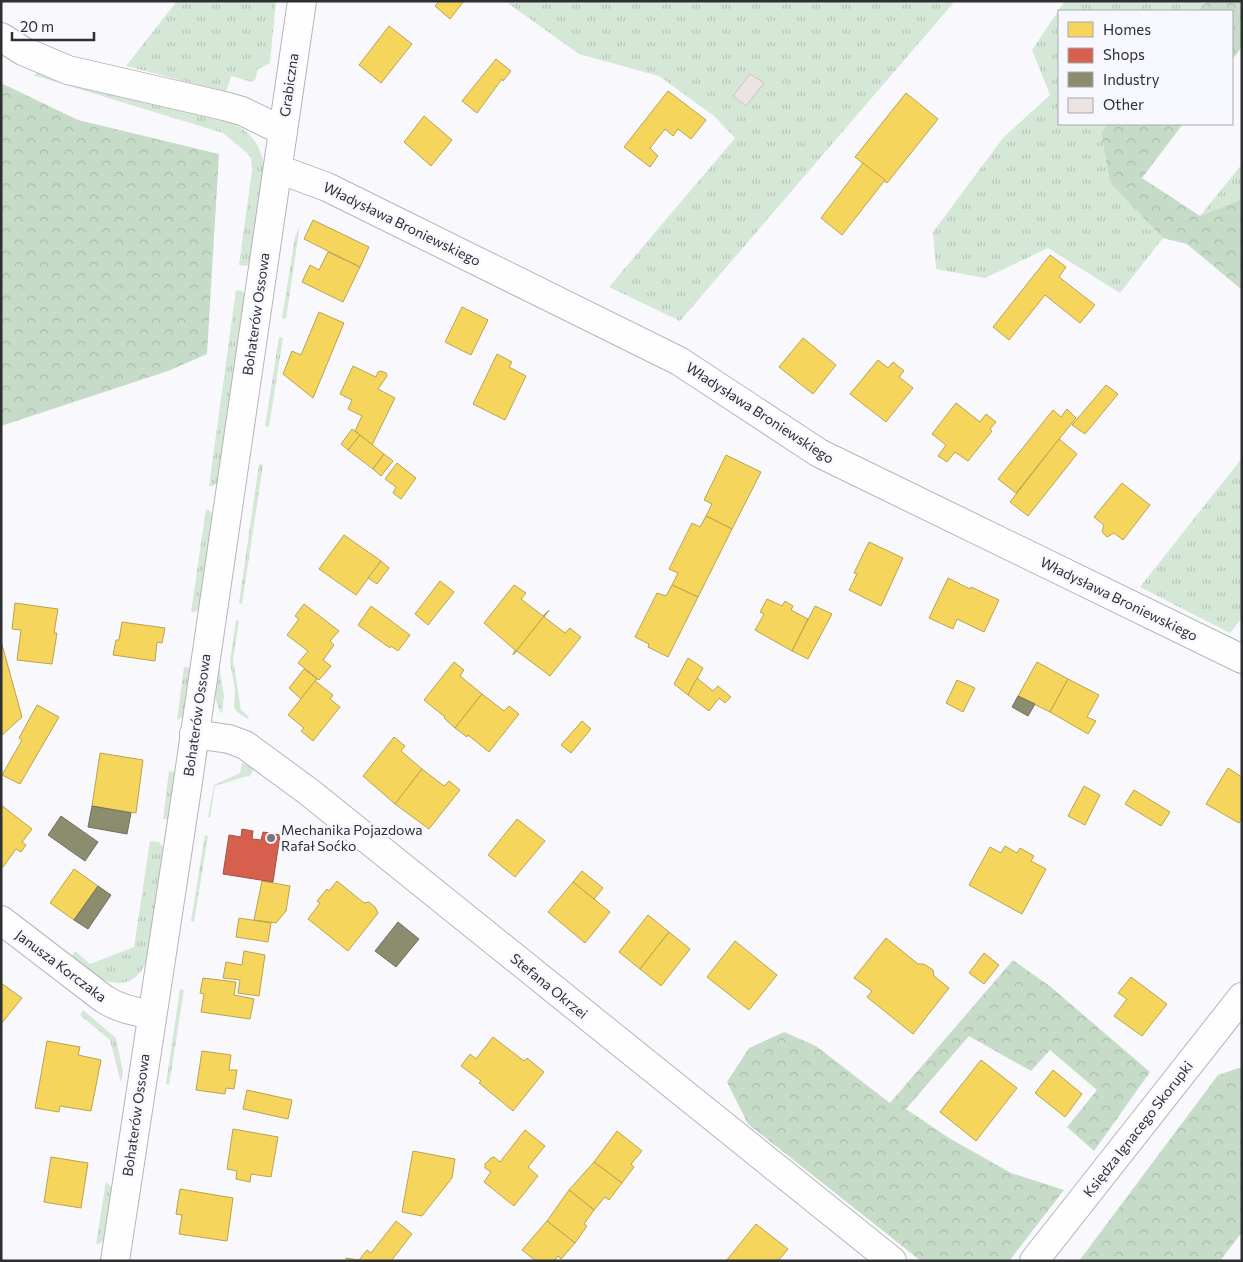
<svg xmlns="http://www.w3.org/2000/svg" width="1243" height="1262" viewBox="0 0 1243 1262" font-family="Commissioner,sans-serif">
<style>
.grass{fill:url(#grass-tufts)}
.forest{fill:url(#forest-crowns)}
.homes{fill:#f6d55c;stroke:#baa34f}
.shops{fill:#d6604d;stroke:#a45145}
.industry{fill:#8c8c6e;stroke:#70705c}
.building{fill:#ede3e2;stroke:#c8c6c7}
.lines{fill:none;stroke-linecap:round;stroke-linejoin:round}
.minor-casing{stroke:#b5b5b9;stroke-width:30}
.minor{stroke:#fefeff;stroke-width:28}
.poi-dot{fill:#757679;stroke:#f7f7ff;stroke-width:2}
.labels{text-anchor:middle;stroke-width:5;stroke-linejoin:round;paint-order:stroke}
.street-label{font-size:14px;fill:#2e2f32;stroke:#f7f7ff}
.poi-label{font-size:14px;fill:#2e2f32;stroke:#f7f7ff;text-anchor:start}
</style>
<defs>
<pattern id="grass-tufts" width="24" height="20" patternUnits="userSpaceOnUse" patternTransform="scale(1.25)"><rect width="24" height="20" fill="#d5e7d7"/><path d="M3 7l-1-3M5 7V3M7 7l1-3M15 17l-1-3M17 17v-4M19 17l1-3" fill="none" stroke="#b7c6b9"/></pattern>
<pattern id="forest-crowns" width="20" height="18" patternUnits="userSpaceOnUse" patternTransform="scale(1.25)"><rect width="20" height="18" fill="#c6dcc8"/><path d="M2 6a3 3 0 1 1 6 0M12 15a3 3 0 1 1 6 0" fill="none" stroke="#aabdac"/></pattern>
</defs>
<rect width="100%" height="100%" fill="#f9f9fd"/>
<g class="grass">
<polygon points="177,1 276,1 270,63 258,69 255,80 252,82 231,76 226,92 126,66"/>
<polygon points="505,1 955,1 680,321 609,287 735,138 714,116 659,76 579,54"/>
<polygon points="1065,1 1208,1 1197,11 1059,11 1059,124 1107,124 1101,133 1110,183 1163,238 1120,293 1048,248 985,278 936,269 933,232 1003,138 1050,95 1032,50"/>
<path d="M43 70 227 121C251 131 261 144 265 169L253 261 246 266 239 265 252 170 251 158 247 153 223 133 33 75Z"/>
<polygon points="1242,164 1242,199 1200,216"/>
<polygon points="300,225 286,319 282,318 295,237"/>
<polygon points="236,290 242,291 247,298 220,481 213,486 209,486"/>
<polygon points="279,337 283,338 269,427 265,426"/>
<polygon points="1242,458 1242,618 1230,633 1140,587"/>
<polygon points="259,464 263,465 242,604 239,603"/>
<polygon points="206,509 209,510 215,517 201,608 194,612 191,612"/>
<polygon points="236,620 239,621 233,659 241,710 249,717 248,719 237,712 234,707 235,691 230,661"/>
<path d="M217 659H220V671L224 696 222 714C211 696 215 679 217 659Z"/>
<polygon points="184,667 193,668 185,716 177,720"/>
<polygon points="242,763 255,768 249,777 247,776 215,786 210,818 208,817 214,785 240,773"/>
<polygon points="169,771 178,773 170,819 163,819"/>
<polygon points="205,835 208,836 194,922 191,921"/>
<path d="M150 841 159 842 165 849 148 957C133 1000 99 980 73 964L72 956 75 951 90 964 134 947Z"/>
<polygon points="180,989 184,990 169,1085 166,1084"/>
<polygon points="83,1010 116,1038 123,1072 121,1083 110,1040 80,1015"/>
<polygon points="106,1181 114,1191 106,1239 99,1244 96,1244"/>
</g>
<g class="forest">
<polygon points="1208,1 1242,1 1242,47 1232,60 1232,11 1197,11"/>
<polygon points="1,83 78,120 219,154 207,354 168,371 1,426"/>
<polygon points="1107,124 1183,124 1142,178 1200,216 1242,199 1242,290 1187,244 1163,238 1110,183 1101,133"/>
<polygon points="1013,960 1051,987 1150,1072 1094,1151 1067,1127 1097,1090 1050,1050 1031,1071 969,1036 906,1109 949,1138 1011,1173 1064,1190 1009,1261 921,1261 748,1124 727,1082 749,1048 784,1032 816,1046 890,1103"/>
<polygon points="1242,1067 1242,1232 1220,1261 1079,1261 1218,1075"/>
</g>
<g class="homes">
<polygon points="439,1 464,1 450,19 435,6"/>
<polygon points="389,26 412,44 381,83 359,65"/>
<polygon points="496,59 511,71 503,81 502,79 477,113 462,101"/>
<polygon points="668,91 706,120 691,139 678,129 673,136 665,129 650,148 658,156 650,167 624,147"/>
<polygon points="906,93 938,119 887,183 855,157"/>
<polygon points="424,116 452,140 431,166 404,142"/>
<polygon points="863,163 885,180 842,235 821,218"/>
<polygon points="313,220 369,247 360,267 304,239"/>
<polygon points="328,252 360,267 343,302 302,282 310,265 319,270"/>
<polygon points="1050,255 1066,267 1059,277 1095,305 1080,323 1045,295 1009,340 993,327"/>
<polygon points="462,307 488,320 471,355 445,342"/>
<polygon points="319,312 344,323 313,398 283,374 292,351 301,355"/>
<polygon points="803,338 836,365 813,394 779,367"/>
<polygon points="497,354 512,362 509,367 526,376 505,420 473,404"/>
<polygon points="878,360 888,368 893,362 904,371 899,377 913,388 886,422 850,394"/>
<polygon points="353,366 376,377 378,372 381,371 386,373 387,376 378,389 395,398 372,445 355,431 362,416 348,409 352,400 340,394"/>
<polygon points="1106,385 1118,394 1085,434 1072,425"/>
<polygon points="956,403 980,422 986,414 996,422 990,429 992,431 968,461 955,452 947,462 938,456 946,445 932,434"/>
<polygon points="1067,409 1076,418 1016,493 998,479 1053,410 1061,417"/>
<polygon points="352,429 360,435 348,450 341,444"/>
<polygon points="360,435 384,454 373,469 348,450"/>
<polygon points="1059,439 1077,454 1028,516 1010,502"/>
<polygon points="384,454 393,461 381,476 373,469"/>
<polygon points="726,455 761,472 732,529 706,516 712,504 704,500"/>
<polygon points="397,463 416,478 401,499 393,493 396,487 385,479"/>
<polygon points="1122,483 1150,505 1123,540 1114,533 1107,537 1102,532 1104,525 1094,517"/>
<polygon points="706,516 732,529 698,597 672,585 678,573 669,569 692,523 700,527"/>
<polygon points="344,535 381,561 356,595 319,569"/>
<polygon points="869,542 903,558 881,606 849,590 857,574 854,573"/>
<polygon points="381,561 389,568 377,584 368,578"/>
<polygon points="948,578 970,589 971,587 999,600 984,632 957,619 953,629 929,618"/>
<polygon points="440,581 454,592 428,625 415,614"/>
<polygon points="514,585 526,593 521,599 543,616 549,610 513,655 515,650 484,623"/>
<polygon points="672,585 698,597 668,657 648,647 649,644 635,637 657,593 666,596"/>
<polygon points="767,599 782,606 785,601 793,606 791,610 808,619 792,651 755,630 764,614 760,612"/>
<polygon points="15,603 58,609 54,633 57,633 52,664 17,660 21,630 12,629"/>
<polygon points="304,604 339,631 330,641 334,645 323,660 331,666 319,680 298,663 308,651 287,635 299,619 295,616"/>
<polygon points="371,606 410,635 398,651 391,646 390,648 358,625"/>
<polygon points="815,606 832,614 808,659 792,651"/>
<polygon points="549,610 544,617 565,633 570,628 581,637 550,676 517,651 513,655"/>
<polygon points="122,622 165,628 162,643 157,642 155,661 113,655 116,640 119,640"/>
<polygon points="1,641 22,717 1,736"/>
<polygon points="688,658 703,668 688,695 674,684"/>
<polygon points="454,662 464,670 460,676 482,694 455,728 444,718 445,717 424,700"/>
<polygon points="1037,662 1068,679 1050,712 1018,696"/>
<polygon points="304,669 317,679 301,699 289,688"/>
<polygon points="697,678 713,691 718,686 731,697 725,703 719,698 709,711 688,695"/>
<polygon points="1068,679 1099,695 1087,717 1096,721 1088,734 1050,712"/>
<polygon points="957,680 975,688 963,712 946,703"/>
<polygon points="315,681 333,695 330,699 340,707 313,741 301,731 304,728 288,715"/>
<polygon points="482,694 504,711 509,706 519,714 489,752 468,735 467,737 455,728"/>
<polygon points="37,705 59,717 20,784 2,775 22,740 19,738"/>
<polygon points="582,721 591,729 571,753 561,745"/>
<polygon points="394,737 405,746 401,751 422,769 395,804 363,776"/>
<polygon points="100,753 143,760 136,813 92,806"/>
<polygon points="1228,768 1242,777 1242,819 1239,823 1206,804"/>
<polygon points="422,769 444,786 449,781 460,790 429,829 395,804"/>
<polygon points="1084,786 1100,795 1085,825 1068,816"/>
<polygon points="1134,790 1170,812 1161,826 1125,804"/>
<polygon points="1,805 32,829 22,842 26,845 21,852 16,849 3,867 1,866"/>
<polygon points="517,819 545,841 515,877 488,855"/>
<polygon points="1005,846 1017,853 1020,848 1034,856 1031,861 1046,869 1022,914 969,885 990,847 1001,853"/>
<polygon points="74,869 98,886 74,920 50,903"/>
<polygon points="582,871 603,888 594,899 573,882"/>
<polygon points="262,881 290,886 286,911 276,923 254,920"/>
<polygon points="337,881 364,903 369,902 375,907 378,913 348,951 308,919 320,903 317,901 327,889 329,891"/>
<polygon points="573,882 610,912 585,943 548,912"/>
<polygon points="648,915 669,932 640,969 619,952"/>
<polygon points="239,918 271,923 268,942 236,937"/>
<polygon points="669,932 690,949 661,986 640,969"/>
<polygon points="886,938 918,964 924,964 933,970 934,976 949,988 913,1034 867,997 872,991 854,978"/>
<polygon points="735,941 777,975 749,1010 707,977"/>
<polygon points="244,951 265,955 259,996 238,993 240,980 223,978 226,962 242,965"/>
<polygon points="984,953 999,965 984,984 969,973"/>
<polygon points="1131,977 1167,1004 1142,1036 1114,1016 1127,999 1118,993"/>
<polygon points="203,978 236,982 234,995 254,999 250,1019 201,1012 204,994 200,993"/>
<polygon points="1,983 22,998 1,1024"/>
<polygon points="493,1037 524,1061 527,1058 544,1072 513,1111 479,1083 481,1081 461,1066 470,1054 476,1059"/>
<polygon points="47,1041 80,1047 78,1055 101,1060 91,1111 60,1106 59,1112 35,1108"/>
<polygon points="202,1051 231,1055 229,1070 237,1070 234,1089 226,1088 225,1094 196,1090"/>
<polygon points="981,1060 1017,1088 976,1141 940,1112"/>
<polygon points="1053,1070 1082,1094 1065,1117 1035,1093"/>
<polygon points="247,1090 292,1100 288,1119 243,1109"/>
<polygon points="233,1129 278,1137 271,1177 251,1174 250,1182 236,1179 237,1171 227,1169"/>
<polygon points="525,1130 545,1146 528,1167 538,1176 514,1206 484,1182 491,1172 485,1168 485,1164 491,1158 494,1157 500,1162"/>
<polygon points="617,1131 642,1151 631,1164 634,1167 622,1183 594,1162"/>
<polygon points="413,1151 455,1159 452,1178 422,1216 402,1212"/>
<polygon points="51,1157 88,1163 81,1208 44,1202"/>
<polygon points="594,1162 622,1183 609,1200 605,1197 594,1210 569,1190"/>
<polygon points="180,1189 233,1198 227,1241 179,1234 182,1215 176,1214"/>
<polygon points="569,1190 594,1210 584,1224 587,1226 575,1243 547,1221"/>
<polygon points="396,1221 412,1234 391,1261 346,1261 346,1258 359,1260 367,1250 371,1253"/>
<polygon points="547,1221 575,1243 561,1259 558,1256 554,1261 536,1261 522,1250"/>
<polygon points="756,1224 788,1249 778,1261 726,1261"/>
</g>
<polygon class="shops" points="242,829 253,831 252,839 261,840 263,832 280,835 273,882 223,874 229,835 241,837"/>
<g class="industry">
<polygon points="1018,696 1035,704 1028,716 1012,707"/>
<polygon points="92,806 131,813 127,834 88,827"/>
<polygon points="61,816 98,842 85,861 48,835"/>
<polygon points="98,886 111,895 88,929 74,920"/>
<polygon points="398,922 419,939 396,967 375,951"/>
</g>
<polygon class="building" points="750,74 764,83 746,106 733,96"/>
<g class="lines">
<defs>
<g id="minor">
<polyline points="1,37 23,51 68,70 224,106 242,111 283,131"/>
<polyline points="278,169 327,187 679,361 819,453 1242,659"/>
<polyline points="194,734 229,739 245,745 309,792 892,1261"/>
<path d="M1 920 104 999C118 1008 134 1012 151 1014"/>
<polyline points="115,1261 186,795 302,1"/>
<polyline points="1034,1261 1242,997"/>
</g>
</defs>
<use href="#minor" class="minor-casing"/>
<use href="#minor" class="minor"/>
</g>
<circle class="poi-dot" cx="271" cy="838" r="5"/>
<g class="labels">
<g class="street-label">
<text transform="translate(289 85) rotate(-82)" y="5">Grabiczna</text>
<text transform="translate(402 224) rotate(26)" y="5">Władysława Broniewskiego</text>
<text transform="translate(256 314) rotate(-82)" y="5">Bohaterów Ossowa</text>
<text transform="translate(760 413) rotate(33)" y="5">Władysława Broniewskiego</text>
<text transform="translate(1119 599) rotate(26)" y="5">Władysława Broniewskiego</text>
<text transform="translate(197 715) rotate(-82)" y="5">Bohaterów Ossowa</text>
<text transform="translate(61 966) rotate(37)" y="5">Janusza Korczaka</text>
<text transform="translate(549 986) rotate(39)" y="5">Stefana Okrzei</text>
<text transform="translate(136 1115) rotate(-82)" y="5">Bohaterów Ossowa</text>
<text transform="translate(1138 1129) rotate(-52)" y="5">Księdza Ignacego Skorupki</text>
</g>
<g class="poi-label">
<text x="281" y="835">Mechanika Pojazdowa<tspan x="281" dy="16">Rafał Soćko</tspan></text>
</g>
</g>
<rect width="1243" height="1262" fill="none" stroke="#2e2f32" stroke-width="5"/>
<rect x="1058" y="10" width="175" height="115" fill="#f7f7ff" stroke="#a7a7ad"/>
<rect x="1068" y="22" width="25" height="15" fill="#f6d55c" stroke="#a7a7ad"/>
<text x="1103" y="35" font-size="15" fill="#2e2f32">Homes</text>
<rect x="1068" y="48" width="25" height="15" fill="#d6604d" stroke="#a7a7ad"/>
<text x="1103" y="60" font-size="15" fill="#2e2f32">Shops</text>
<rect x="1068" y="72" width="25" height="15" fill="#8c8c6e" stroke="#a7a7ad"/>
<text x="1103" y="85" font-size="15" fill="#2e2f32">Industry</text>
<rect x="1068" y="98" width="25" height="15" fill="#ede3e2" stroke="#a7a7ad"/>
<text x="1103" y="110" font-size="15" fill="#2e2f32">Other</text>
<path d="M12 32v8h82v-8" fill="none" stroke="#2e2f32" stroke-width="2.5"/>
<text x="20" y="32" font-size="15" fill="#2e2f32" stroke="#f7f7ff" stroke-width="4" paint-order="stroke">20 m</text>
</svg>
